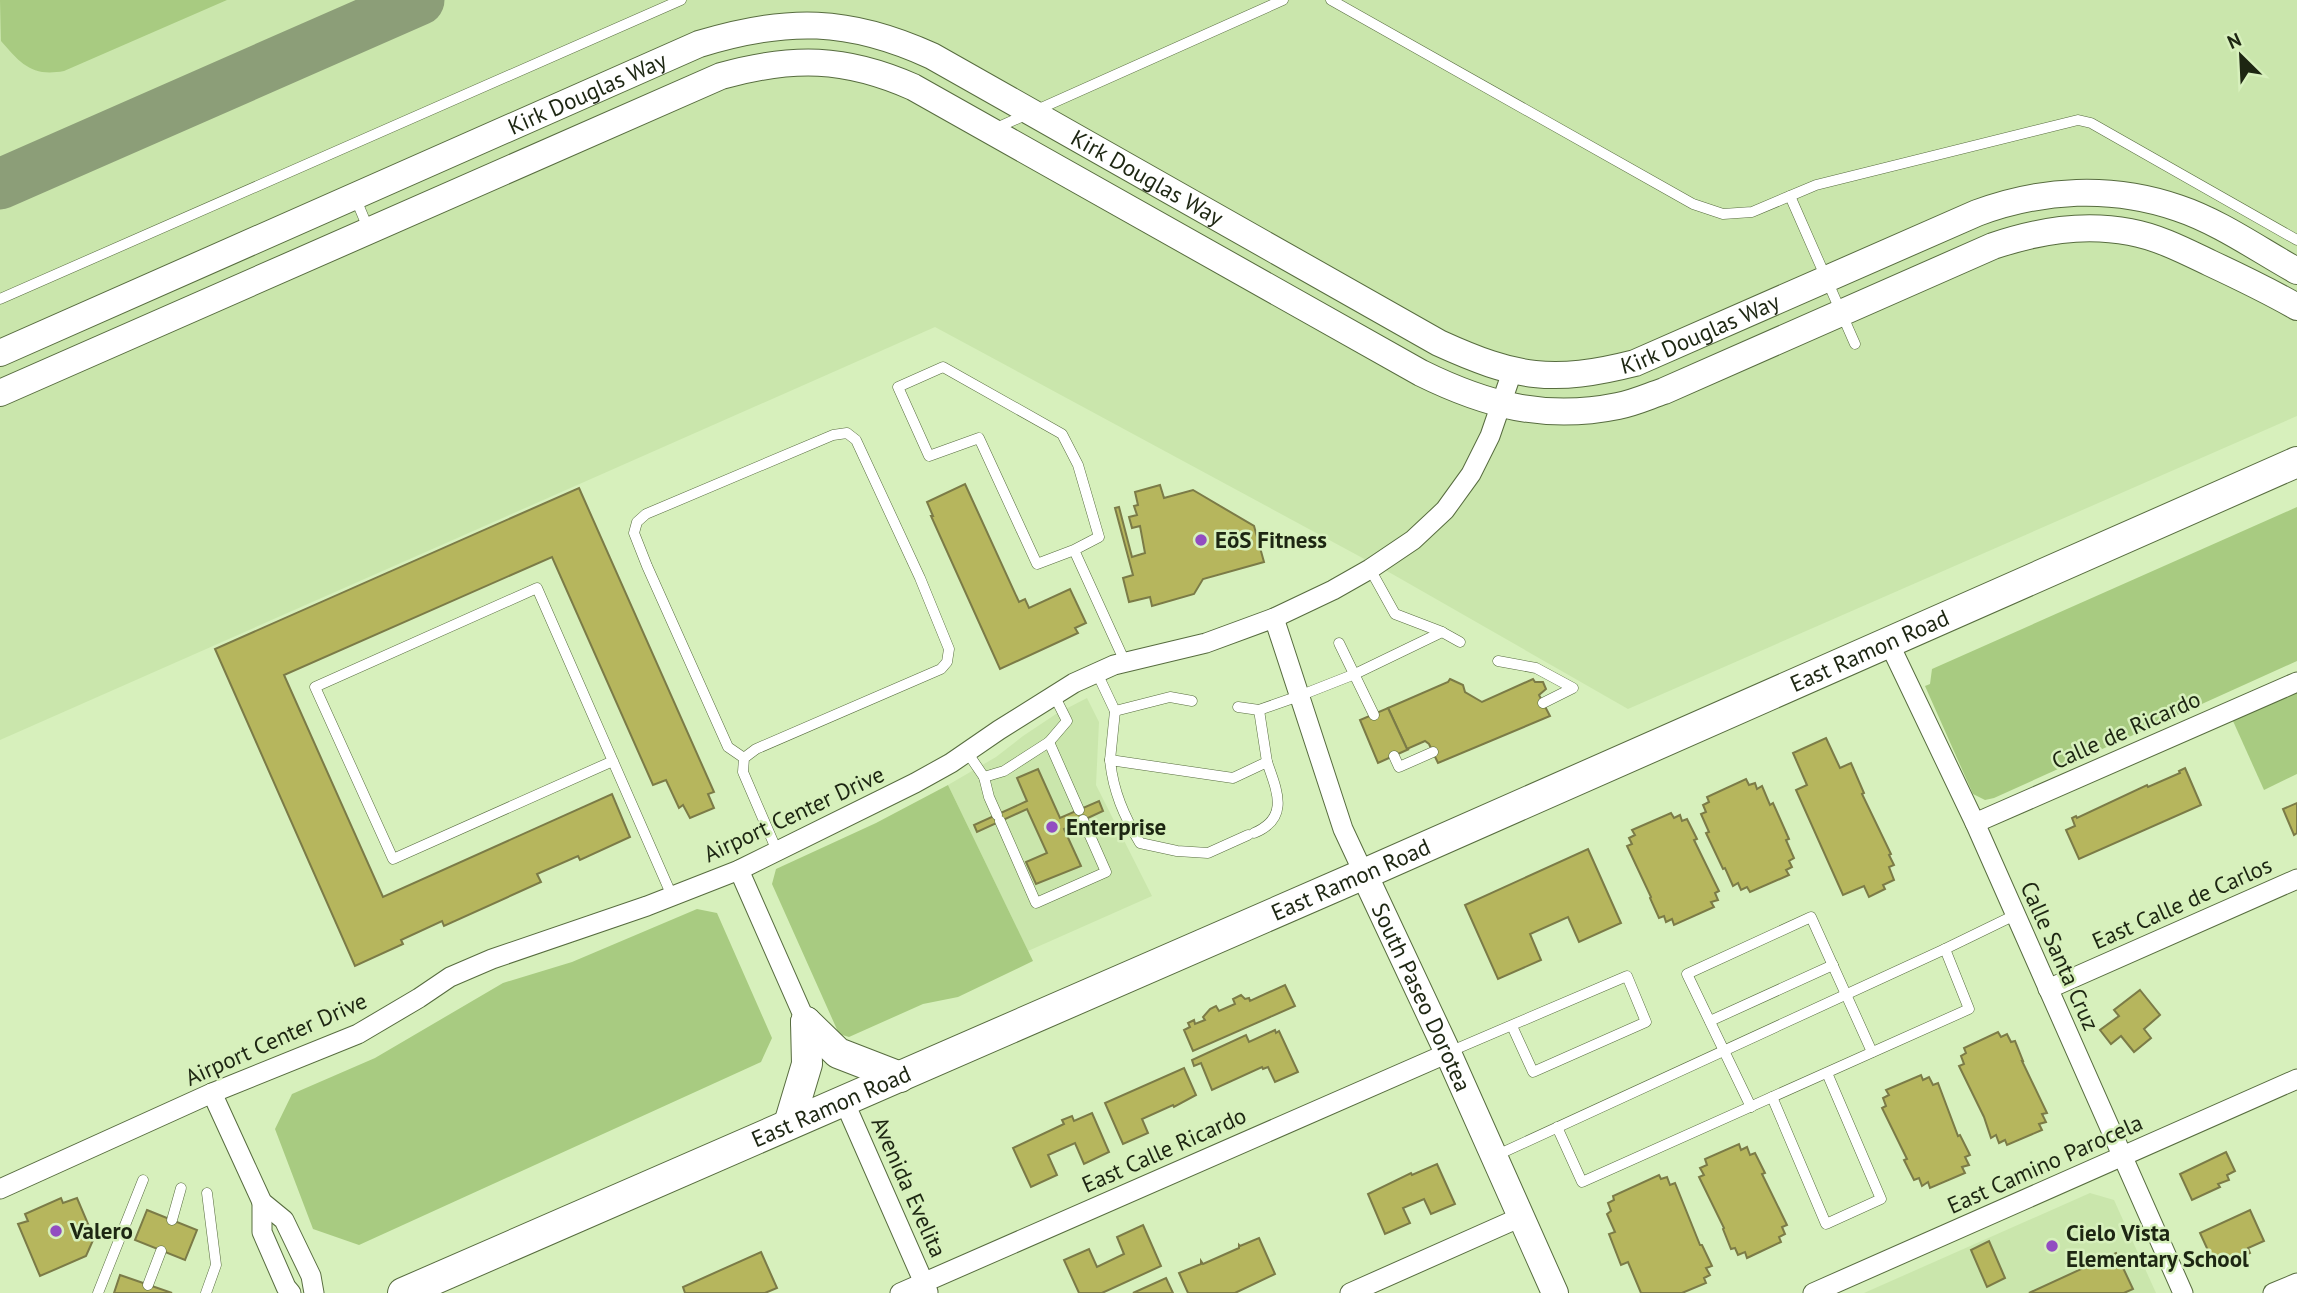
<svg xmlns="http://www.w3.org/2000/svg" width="2297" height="1293" viewBox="0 0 2297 1293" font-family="'PT Sans',sans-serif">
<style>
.built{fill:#cae6ac}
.green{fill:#a8cb81}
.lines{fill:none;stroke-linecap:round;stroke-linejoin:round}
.taxiway{stroke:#8c9e78;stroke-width:51}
.building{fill:#b6b65d;stroke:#7b7b47;stroke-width:2}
.lane-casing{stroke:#576c3f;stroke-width:11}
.street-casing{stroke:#576c3f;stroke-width:21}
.secondary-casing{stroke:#576c3f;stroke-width:28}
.primary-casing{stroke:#576c3f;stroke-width:32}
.lane{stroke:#fff;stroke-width:10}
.street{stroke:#fff;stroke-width:19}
.secondary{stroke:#fff;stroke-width:26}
.primary{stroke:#fff;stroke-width:30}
.poi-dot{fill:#924dc1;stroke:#d7f0bc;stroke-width:2.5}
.labels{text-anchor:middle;stroke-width:5;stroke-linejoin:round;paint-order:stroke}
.street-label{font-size:23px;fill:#1d2612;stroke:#d7f0bc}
.poi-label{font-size:23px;font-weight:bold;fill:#1d2612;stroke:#d7f0bc;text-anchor:start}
</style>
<rect width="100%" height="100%" fill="#d7f0bc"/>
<g class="built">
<polygon points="0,0 2297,0 2297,416 1628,709 1394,575 935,327 0,740"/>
<polygon points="1087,698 1099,722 1096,785 1152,896 1028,951 948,785 996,757 1023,736 1056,714"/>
<polygon points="2090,1193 2114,1200 2156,1293 1864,1293"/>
</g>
<g class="green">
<path d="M0 0H227L64 71C32 77 21 64 1 41Z"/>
<polygon points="2297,507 2297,661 1994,798 1985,800 1973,794 1925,686 1930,684 1932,669"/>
<polygon points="2297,692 2297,774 2264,790 2233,721"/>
<polygon points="948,785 1033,961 958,997 923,1004 849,1037 839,1034 772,884 776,869 876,823"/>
<polygon points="697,909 717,913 772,1038 761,1062 359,1245 313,1229 275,1129 292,1094 375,1058 503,983 572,962"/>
</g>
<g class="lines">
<polyline class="taxiway" points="0,184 419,0"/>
</g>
<g class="building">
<polygon points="965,484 1019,602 1025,599 1029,608 1070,589 1086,623 1075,628 1078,633 1000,669 931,516 933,516 927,502"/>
<polygon points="1160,485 1164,498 1193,490 1254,526 1264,562 1203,579 1194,594 1152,606 1150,597 1129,602 1123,578 1133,575 1115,508 1119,507 1132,557 1145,553 1140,526 1132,528 1129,517 1137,515 1134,506 1138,505 1135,492"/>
<polygon points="579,488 714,792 708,794 714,808 690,818 683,805 679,808 666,780 653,785 552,557 284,675 383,897 612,794 630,837 580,860 578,856 537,874 541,882 444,926 442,921 401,940 403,944 355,966 215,649"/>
<polygon points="1450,679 1463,685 1465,692 1482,702 1533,679 1535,682 1543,682 1546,689 1539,695 1550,716 1438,763 1429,744 1425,741 1407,749 1388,708 1448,682"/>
<polygon points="1388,708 1407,749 1409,749 1378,763 1360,720"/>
<polygon points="1826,738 1840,768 1851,763 1864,793 1862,794 1891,854 1889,855 1894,865 1889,867 1894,880 1883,885 1885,889 1869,897 1864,886 1843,895 1796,790 1807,785 1793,753"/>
<polygon points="2185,768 2201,805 2079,859 2066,830 2075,826 2072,818 2076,816 2077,818 2147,785 2148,787 2180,773 2179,771"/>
<polygon points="1038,769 1060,818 1099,801 1103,811 1064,829 1081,866 1036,884 1026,862 1047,853 1027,809 977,832 974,825 1027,801 1017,778"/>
<polygon points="1746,779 1749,785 1755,783 1757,789 1762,786 1770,805 1773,803 1789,839 1786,840 1794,858 1789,861 1792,867 1786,870 1789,875 1750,892 1747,887 1741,890 1738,883 1733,886 1725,868 1723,869 1706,833 1709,832 1701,814 1706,812 1703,805 1709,802 1707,797"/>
<polygon points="2297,803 2297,833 2294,835 2283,809"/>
<polygon points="1671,813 1674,818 1680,815 1682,821 1687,819 1697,839 1694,840 1719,891 1715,893 1718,900 1711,902 1714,907 1674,925 1672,919 1666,922 1664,916 1659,918 1650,898 1651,897 1627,846 1632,844 1629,838 1635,835 1632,830"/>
<polygon points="1588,849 1621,923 1579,942 1568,917 1530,934 1541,960 1498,979 1465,905"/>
<polygon points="1285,985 1295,1006 1193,1051 1184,1030 1190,1027 1188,1023 1194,1020 1195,1024 1205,1020 1203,1017 1210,1009 1216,1006 1219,1011 1235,1004 1233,999 1241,995 1245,999 1249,998 1250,1001"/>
<polygon points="2140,990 2160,1015 2144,1029 2151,1038 2134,1052 2121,1036 2111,1044 2100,1030 2119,1016 2114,1010"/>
<polygon points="1275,1030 1276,1033 1279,1031 1298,1072 1275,1082 1268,1067 1263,1069 1262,1067 1212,1090 1201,1063 1194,1066 1192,1060 1246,1035 1249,1042"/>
<polygon points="1998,1032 2001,1037 2007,1034 2011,1042 2015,1041 2023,1061 2022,1061 2047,1113 2042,1114 2046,1122 2039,1124 2042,1130 2007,1145 2005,1140 1999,1143 1996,1135 1991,1138 1984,1117 1959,1066 1964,1064 1961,1056 1966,1053 1964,1048"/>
<polygon points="1184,1068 1196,1095 1174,1107 1173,1105 1142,1119 1148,1133 1123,1144 1105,1103"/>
<polygon points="1921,1075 1923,1080 1929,1077 1933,1085 1938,1083 1958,1136 1960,1135 1970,1155 1965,1157 1969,1165 1962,1167 1965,1173 1930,1188 1928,1182 1922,1186 1919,1178 1914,1180 1904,1160 1907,1159 1882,1108 1886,1106 1883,1098 1889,1095 1886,1090"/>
<polygon points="1092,1113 1109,1152 1084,1164 1075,1143 1048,1155 1057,1175 1031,1187 1013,1148 1064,1124 1062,1120 1072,1116 1074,1121"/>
<polygon points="1739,1144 1741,1150 1747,1147 1750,1155 1755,1153 1765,1173 1762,1174 1787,1225 1782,1227 1785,1234 1779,1237 1781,1242 1747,1258 1745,1252 1738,1255 1735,1248 1731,1249 1723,1229 1724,1228 1699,1177 1704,1175 1700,1168 1707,1165 1705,1159"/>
<polygon points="2226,1152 2235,1171 2227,1175 2229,1180 2218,1184 2220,1187 2192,1200 2180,1174"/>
<polygon points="1437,1164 1455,1204 1431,1214 1424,1199 1403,1208 1410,1223 1385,1234 1368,1194 1411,1173 1412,1175"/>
<polygon points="1659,1175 1661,1179 1667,1177 1670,1185 1675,1183 1700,1245 1702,1245 1712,1266 1706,1268 1710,1275 1704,1278 1706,1283 1682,1293 1641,1293 1628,1262 1621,1265 1609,1234 1615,1232 1607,1214 1611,1211 1608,1203 1614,1200 1613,1196"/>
<polygon points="61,1198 63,1203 77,1198 94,1238 86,1256 40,1276 18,1224 28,1221 25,1214"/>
<polygon points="147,1210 197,1230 185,1260 135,1240"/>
<polygon points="2250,1210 2264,1241 2248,1248 2250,1253 2216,1268 2200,1233"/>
<polygon points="1143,1225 1161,1266 1102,1293 1079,1293 1064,1260 1089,1249 1097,1267 1124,1254 1117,1237"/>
<polygon points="1259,1238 1275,1274 1235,1293 1188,1293 1179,1273 1201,1264 1201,1261 1203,1264 1239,1248 1239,1245 1240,1246"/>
<polygon points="1989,1241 2005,1278 1987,1287 1971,1250"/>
<polygon points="761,1252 777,1288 765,1293 685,1293 683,1287"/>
<polygon points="2116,1253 2133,1289 2124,1293 2029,1293"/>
<polygon points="120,1275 172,1293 114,1293"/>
<polygon points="1166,1278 1173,1293 1133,1293"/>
</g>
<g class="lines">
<defs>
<g id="lane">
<polyline points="1331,0 1693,204 1723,214 1752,212 1816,185 2078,120 2091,123 2297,240"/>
<polyline points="994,129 1283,0"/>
<polyline points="1790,196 1855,344"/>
<polyline points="355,197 368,228"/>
<polyline points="0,299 681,0"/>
<polyline points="1074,550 1037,564 979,438 929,456 898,387 943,367 1062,434 1078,465 1099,537 1074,550 1125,662"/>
<polyline points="1370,569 1395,614 1442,632"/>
<polyline points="1339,643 1374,715"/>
<polyline points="1498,661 1536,668 1573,688 1543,703"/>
<polyline points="1097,673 1115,711 1170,697 1192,701"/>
<polyline points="1238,707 1259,710 1299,696 1355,674 1442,632 1460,642"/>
<polyline points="1259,710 1267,762"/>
<polyline points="1049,742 1079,810"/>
<polyline points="967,752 984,777 1004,771 1049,742 1067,721 1054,695"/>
<polyline points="1394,756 1399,767 1433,752"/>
<polyline points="744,758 728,747 647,566 634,533 637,522 646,514 833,435 847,433 856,440 920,578 949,649 947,662 941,669 756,749 744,758 743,772 777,851"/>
<polyline points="1110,760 1115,711"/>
<polyline points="613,761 393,859 315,687 537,588 672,896"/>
<polyline points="984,777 989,797 997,815"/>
<polyline points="1000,821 1036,903 1106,872 1083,820"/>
<path d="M1248 835 1208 853 1177 851 1140 843C1124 816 1113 791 1110 760L1233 778 1267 762C1277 791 1290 818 1254 833"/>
<polyline points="1945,949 2015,915"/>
<polyline points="1710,1021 1833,965"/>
<polyline points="1449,1052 1627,976 1646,1022 1533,1072 1512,1026"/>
<polyline points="1772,1097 1826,1224 1881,1199 1827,1073"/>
<polyline points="1751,1107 1687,974 1811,917 1872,1052"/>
<path d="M1495 1156C1645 1087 1795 1018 1945 949L1969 1009 1582 1182 1557 1127"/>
<polyline points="172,1220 181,1188"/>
<polyline points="148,1285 161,1251"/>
<polyline points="98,1293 143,1180"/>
<polyline points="206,1293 216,1265 207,1193"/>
</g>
<g id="street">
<polyline points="1274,618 1343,829 1364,874"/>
<polyline points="1888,641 1975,823 2183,1293"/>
<polyline points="1975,823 2297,682"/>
<polyline points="739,870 806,1022"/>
<polyline points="2048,989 2297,879"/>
<polyline points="212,1093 262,1202 284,1220 311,1276 314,1293"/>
<polyline points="844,1101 928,1292"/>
<polyline points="0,1189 212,1093 358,1034 419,998 450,977 492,959 647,906 739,870 915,783 951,763 999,730 1074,683 1114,665 1206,643 1274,618 1333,590 1370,569 1413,540 1445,510 1471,474 1490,436 1512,372"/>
<polyline points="262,1202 262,1232 286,1287 291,1293"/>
<polyline points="900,1293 1448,1053"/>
<polyline points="1350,1293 1521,1217"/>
<polyline points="1813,1293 2297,1079"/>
<polyline points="2273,1293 2297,1283"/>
</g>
<g id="secondary">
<path id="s1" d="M0 353 699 44C787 17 849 18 932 56L1439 343C1516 378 1552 384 1635 363L1977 213C2041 189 2112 185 2178 208 2220 222 2259 250 2297 271"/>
<path d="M0 393 721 76C793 56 845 57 913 87L1421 373C1486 405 1545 421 1618 406 1634 403 1649 396 1664 391L1993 246C2038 231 2083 223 2130 232 2158 237 2185 251 2210 263 2240 277 2269 291 2297 307"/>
<path id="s2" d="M1364 874 1448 1053 1555 1293"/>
</g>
<g id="primary">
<polyline points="806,1022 838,1053 900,1077"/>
<polyline points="789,1124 807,1064 806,1022"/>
<path id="s3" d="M403 1293 1364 874 2297 462"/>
</g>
</defs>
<use href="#lane" class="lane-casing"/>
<use href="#street" class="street-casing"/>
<use href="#secondary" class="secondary-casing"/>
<use href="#primary" class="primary-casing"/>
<use href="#lane" class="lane"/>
<use href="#street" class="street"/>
<use href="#secondary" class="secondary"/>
<use href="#primary" class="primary"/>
</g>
<g class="poi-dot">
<circle cx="1201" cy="540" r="7"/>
<circle cx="1052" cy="827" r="7"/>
<circle cx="56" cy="1231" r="7"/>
<circle cx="2052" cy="1246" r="7"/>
</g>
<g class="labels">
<g class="street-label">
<text dy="8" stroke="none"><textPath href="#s1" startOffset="642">Kirk Douglas Way</textPath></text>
<text dy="8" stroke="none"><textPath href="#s1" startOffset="1251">Kirk Douglas Way</textPath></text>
<text dy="8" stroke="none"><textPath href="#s1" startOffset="1860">Kirk Douglas Way</textPath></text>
<text dy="8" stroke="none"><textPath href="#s3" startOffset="1601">East Ramon Road</textPath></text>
<text transform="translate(2126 730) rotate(-24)" y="8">Calle de Ricardo</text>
<text transform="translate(794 814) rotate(-25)" y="8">Airport Center Drive</text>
<text dy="8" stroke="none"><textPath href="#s3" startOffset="1034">East Ramon Road</textPath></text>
<text transform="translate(2182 903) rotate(-24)" y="8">East Calle de Carlos</text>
<text transform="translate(2060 956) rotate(66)" y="8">Calle Santa Cruz</text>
<text dy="8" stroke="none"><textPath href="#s2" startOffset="136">South Paseo Dorotea</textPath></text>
<text transform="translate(276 1039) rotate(-24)" y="8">Airport Center Drive</text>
<text dy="8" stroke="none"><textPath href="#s3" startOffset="467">East Ramon Road</textPath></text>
<text transform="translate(1164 1150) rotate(-24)" y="8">East Calle Ricardo</text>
<text transform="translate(2045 1164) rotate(-24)" y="8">East Camino Parocela</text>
<text transform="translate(909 1187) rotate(66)" y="8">Avenida Evelita</text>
</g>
<g class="poi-label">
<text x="1215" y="548">EōS Fitness</text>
<text x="1066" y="835">Enterprise</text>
<text x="70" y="1239">Valero</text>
<text x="2066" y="1241">Cielo Vista<tspan x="2066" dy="26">Elementary School</tspan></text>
</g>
</g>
<g transform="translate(2241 56) rotate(336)" stroke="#d7f0bc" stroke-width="5" paint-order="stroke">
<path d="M0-5L12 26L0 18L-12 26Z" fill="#1d2612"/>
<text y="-10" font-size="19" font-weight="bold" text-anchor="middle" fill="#1d2612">N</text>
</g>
</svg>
